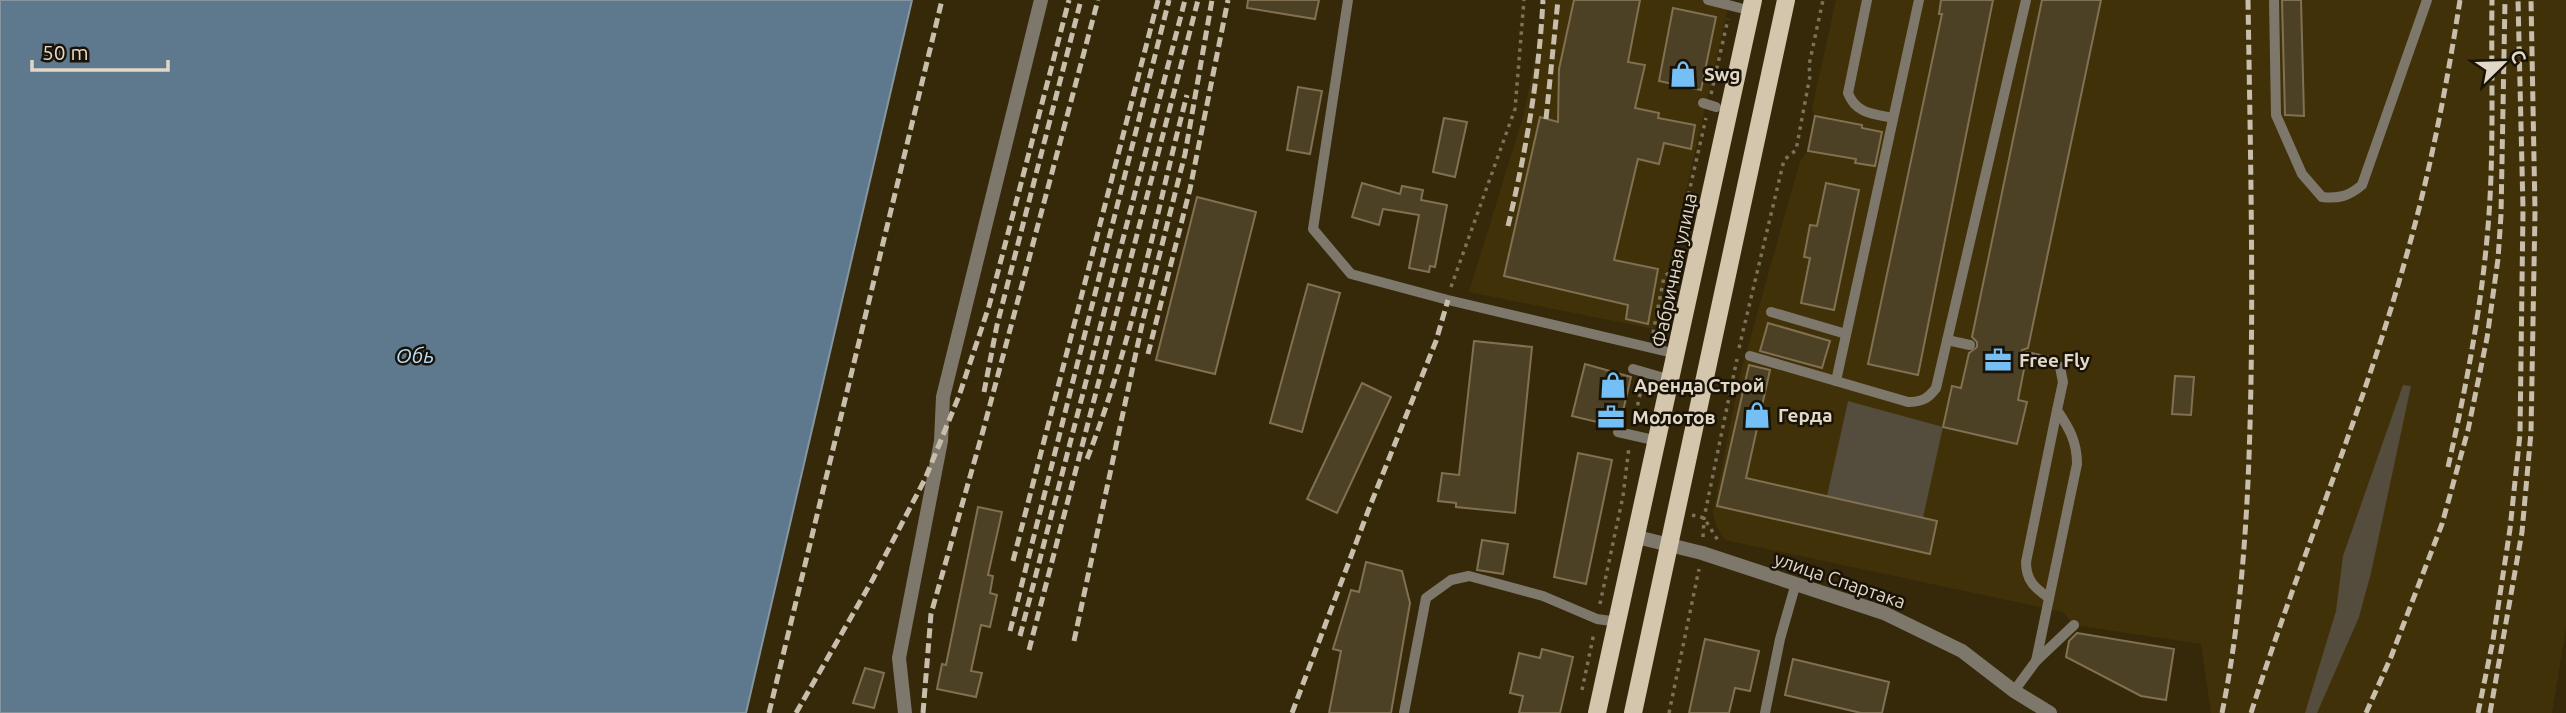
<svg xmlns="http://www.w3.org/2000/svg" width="2566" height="713" viewBox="0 0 2566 713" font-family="Ubuntu,sans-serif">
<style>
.built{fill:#413109}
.green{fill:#544c3c}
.water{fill:#5e798d;stroke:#85969e;stroke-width:2}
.building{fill:#4c4025;stroke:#817152;stroke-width:2}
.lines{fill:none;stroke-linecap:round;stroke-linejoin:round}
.path{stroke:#7d7258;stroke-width:3.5;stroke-dasharray:3.5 5;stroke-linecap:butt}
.lane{stroke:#7e786c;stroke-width:10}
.street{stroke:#7e786c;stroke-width:14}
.primary{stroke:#d3c6ac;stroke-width:18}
.rail{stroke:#c7beab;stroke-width:5;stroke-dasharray:10 5;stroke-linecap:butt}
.labels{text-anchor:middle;stroke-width:5;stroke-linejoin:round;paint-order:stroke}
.poi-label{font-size:19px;font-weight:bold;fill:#e1d8c7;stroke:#191307;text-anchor:start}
.street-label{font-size:19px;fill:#e1d8c7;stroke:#191307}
.water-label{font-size:21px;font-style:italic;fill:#b7dffd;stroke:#191307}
</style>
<rect width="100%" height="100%" fill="#36290a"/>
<g class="built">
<polygon points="1547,0 1730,0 1654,329 1469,292 1523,117"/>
<polygon points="1836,0 2566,0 2566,628 2552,713 2211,713 2201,644 2074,625 2063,612 1725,540 1717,527 1713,513 1740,375 1800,161 1808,151 1815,117 1812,108"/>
</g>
<g class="green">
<polygon points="2403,385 2411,386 2371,573 2359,617 2317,713 2305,713 2336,611 2343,556"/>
<polygon points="1848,401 1943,427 1923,518 1827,496"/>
</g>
<polygon class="water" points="0,0 912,0 746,713 0,713"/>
<g class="building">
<polygon points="1248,0 1319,0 1315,19 1247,8"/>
<polygon points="1574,0 1640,0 1628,62 1645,65 1635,108 1659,113 1658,118 1695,125 1691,149 1664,143 1659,164 1638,159 1614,260 1658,269 1648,324 1626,319 1628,305 1504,276 1540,117 1558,122 1559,69"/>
<polygon points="1941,0 1993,0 1918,375 1868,364 1942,14 1939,14"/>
<polygon points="2042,0 2101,0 2028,348 2022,350 2019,355 2021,361 2025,364 2018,400 2027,402 2017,444 1943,427 1952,386 1961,388 1969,353 1977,347 1977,342 1972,337"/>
<polygon points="2282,0 2301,0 2304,116 2285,115"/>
<polygon points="1673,8 1716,17 1701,90 1659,81"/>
<polygon points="1298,87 1322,91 1310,154 1287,150"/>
<polygon points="1815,116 1862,125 1862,128 1882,132 1875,166 1855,163 1856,159 1808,151"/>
<polygon points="1444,118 1467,122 1455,177 1433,172"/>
<polygon points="1362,183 1400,194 1402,186 1423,190 1421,200 1447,205 1435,267 1430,266 1429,272 1409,268 1419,215 1383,209 1379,225 1352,217"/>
<polygon points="1826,183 1859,190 1834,310 1801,303 1810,258 1804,257 1810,225 1817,226"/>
<polygon points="1197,197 1256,212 1215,374 1156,360"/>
<polygon points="1308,284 1340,293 1302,432 1270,423"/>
<polygon points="1768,323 1830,341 1822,368 1760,351"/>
<polygon points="1474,341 1532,347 1515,513 1456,507 1456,503 1438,501 1442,473 1459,475"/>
<polygon points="1585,364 1631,377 1620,424 1614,426 1572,416"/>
<polygon points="1749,365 1770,370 1746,478 1937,521 1930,554 1717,506"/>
<polygon points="2175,376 2194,377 2191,415 2172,414"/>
<polygon points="1362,383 1391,397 1337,513 1307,499"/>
<polygon points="1578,453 1612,460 1586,584 1554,577"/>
<polygon points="978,507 1002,512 988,575 993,576 990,593 997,595 990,627 981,625 971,671 982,673 976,697 937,689 942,664 946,665"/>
<polygon points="1482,540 1508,544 1503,574 1477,570"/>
<polygon points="1366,562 1402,571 1410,603 1391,713 1329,713 1341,651 1333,649 1351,590 1359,592"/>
<polygon points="2077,633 2174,649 2166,700 2141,696 2066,657 2069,641"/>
<polygon points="1705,639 1759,651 1750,691 1735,688 1729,713 1689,713"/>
<polygon points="1542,649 1573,657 1560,713 1519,713 1523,696 1510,693 1519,653 1540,658"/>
<polygon points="1793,659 1889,682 1882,713 1861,713 1785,695"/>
<polygon points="865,668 884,673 874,708 853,703"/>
</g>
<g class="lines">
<g class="path">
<polyline points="1711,94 1728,19"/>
<polyline points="1451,287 1515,109 1524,0"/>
<polyline points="1653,333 1664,277 1671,271 1706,118"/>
<polyline points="1739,348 1784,160 1796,150 1810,76 1809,65 1823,0"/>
<polyline points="1634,422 1642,385"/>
<polyline points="1692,515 1704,518 1719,542"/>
<polyline points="1703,537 1704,518 1737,359"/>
<polyline points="1600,604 1623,496 1629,447"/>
<polyline points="1582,690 1594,633"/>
<polyline points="1669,713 1699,569"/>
</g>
<g class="lane">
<polyline points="1348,0 1313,229 1351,274 1448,300 1677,354"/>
<polyline points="1708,0 1740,8"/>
<path d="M1867 0 1848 93C1856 114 1874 114 1893 118"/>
<path d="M2274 0 2276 115 2302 174 2322 197C2339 199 2349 196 2362 185L2427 0"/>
<polyline points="1703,103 1716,107"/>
<polyline points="1771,312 1846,334"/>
<polyline points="1947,340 1970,345"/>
<path d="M1750 356 1908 402C1921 402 1928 399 1936 388L2026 0"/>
<path d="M2027 356 2052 362 2060 367 2063 382 2057 410C2069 428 2077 441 2077 464L2036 661"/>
<polyline points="1633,369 1671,380"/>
<polyline points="1836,381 1919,0"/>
<polyline points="1618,432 1658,441"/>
<path d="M2049 598C2035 588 2026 581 2026 562L2057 410"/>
<polyline points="2014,691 2036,661 2074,625"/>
<polyline points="1404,713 1426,598 1451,580 1469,576 1543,596 1597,619 1618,622"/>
<polyline points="1765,713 1780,639 1796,583"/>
</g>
<g class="street">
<polyline points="1637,537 1702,553 1884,613 1962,651 2014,691 2050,713"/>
<polyline points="905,713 899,658 941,441 943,397 1041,0"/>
</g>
<g class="primary">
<polyline points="1597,713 1753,0"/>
<polyline points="1633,713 1786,0"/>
</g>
<g class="rail">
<polyline points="1546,119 1558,0"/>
<path d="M1508 226C1526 151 1539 77 1543 0"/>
<polyline points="1148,354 1190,189 1228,0"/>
<polyline points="984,392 997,325 1081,0"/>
<path d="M1087 459C1133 343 1155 216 1187 95"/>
<path d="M2448 467C2467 383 2483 300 2489 214 2494 143 2491 71 2492 0"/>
<polyline points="1013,561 1158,0"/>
<polyline points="1010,631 1169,0"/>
<polyline points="1020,636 1185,0"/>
<polyline points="1074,641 1143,320 1185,154 1212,0"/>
<polyline points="1029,650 1198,0"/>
<polyline points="769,713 942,0"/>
<polyline points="796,713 873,579 925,479 959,396 989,306 1069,0"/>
<polyline points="923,713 931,614 983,431 1098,0"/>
<polyline points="1292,713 1370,506 1436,341 1448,300"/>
<path d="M2222 713C2244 605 2249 491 2251 381 2253 254 2250 127 2248 0"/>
<path d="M2251 713C2300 558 2365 407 2408 250 2431 168 2447 84 2460 0"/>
<polyline points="2366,713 2391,657 2442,524 2468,430 2487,338 2498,259 2501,215 2505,0"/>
<polyline points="2478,713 2493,640 2510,529 2520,434 2523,209 2518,0"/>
<polyline points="2490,713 2522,532 2531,432 2535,212 2531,0"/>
</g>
</g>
<defs>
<symbol id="shop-bare" viewBox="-9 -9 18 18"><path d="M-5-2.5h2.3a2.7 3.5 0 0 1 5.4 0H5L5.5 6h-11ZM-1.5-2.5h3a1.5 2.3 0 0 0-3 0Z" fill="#74c0f6" stroke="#191307" stroke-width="2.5" paint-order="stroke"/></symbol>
<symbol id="office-bare" viewBox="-9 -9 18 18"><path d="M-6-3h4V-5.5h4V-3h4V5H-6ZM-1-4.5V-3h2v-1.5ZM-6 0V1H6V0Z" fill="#74c0f6" stroke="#191307" stroke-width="2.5" paint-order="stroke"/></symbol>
</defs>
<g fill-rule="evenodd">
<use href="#shop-bare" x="1664" y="55" width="38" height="38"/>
<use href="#office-bare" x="1979" y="341" width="38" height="38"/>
<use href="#shop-bare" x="1594" y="366" width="38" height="38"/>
<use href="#shop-bare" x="1738" y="396" width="38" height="38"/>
<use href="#office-bare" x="1592" y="398" width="38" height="38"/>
</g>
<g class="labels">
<g class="poi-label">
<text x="1704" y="81">Swg</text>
<text x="2019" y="367">Free Fly</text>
<text x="1634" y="392">Аренда Строй</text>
<text x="1778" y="422">Герда</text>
<text x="1632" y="424">Молотов</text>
</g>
<g class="street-label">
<text transform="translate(1674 270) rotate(-78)" y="7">Фабричная улица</text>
<text transform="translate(1840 580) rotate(19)" y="7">улица Спартака</text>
</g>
<g class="water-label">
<text x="415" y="363">Обь</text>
</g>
</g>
<g transform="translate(2503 63) rotate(67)" stroke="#191307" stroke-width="5" paint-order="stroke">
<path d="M0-5L12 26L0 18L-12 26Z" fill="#e1d8c7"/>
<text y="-10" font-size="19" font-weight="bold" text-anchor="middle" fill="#e1d8c7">С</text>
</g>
<path d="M32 60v10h136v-10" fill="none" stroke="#e1d8c7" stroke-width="3.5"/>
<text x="42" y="60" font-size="21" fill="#e1d8c7" stroke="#191307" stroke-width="5" paint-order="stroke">50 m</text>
</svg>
